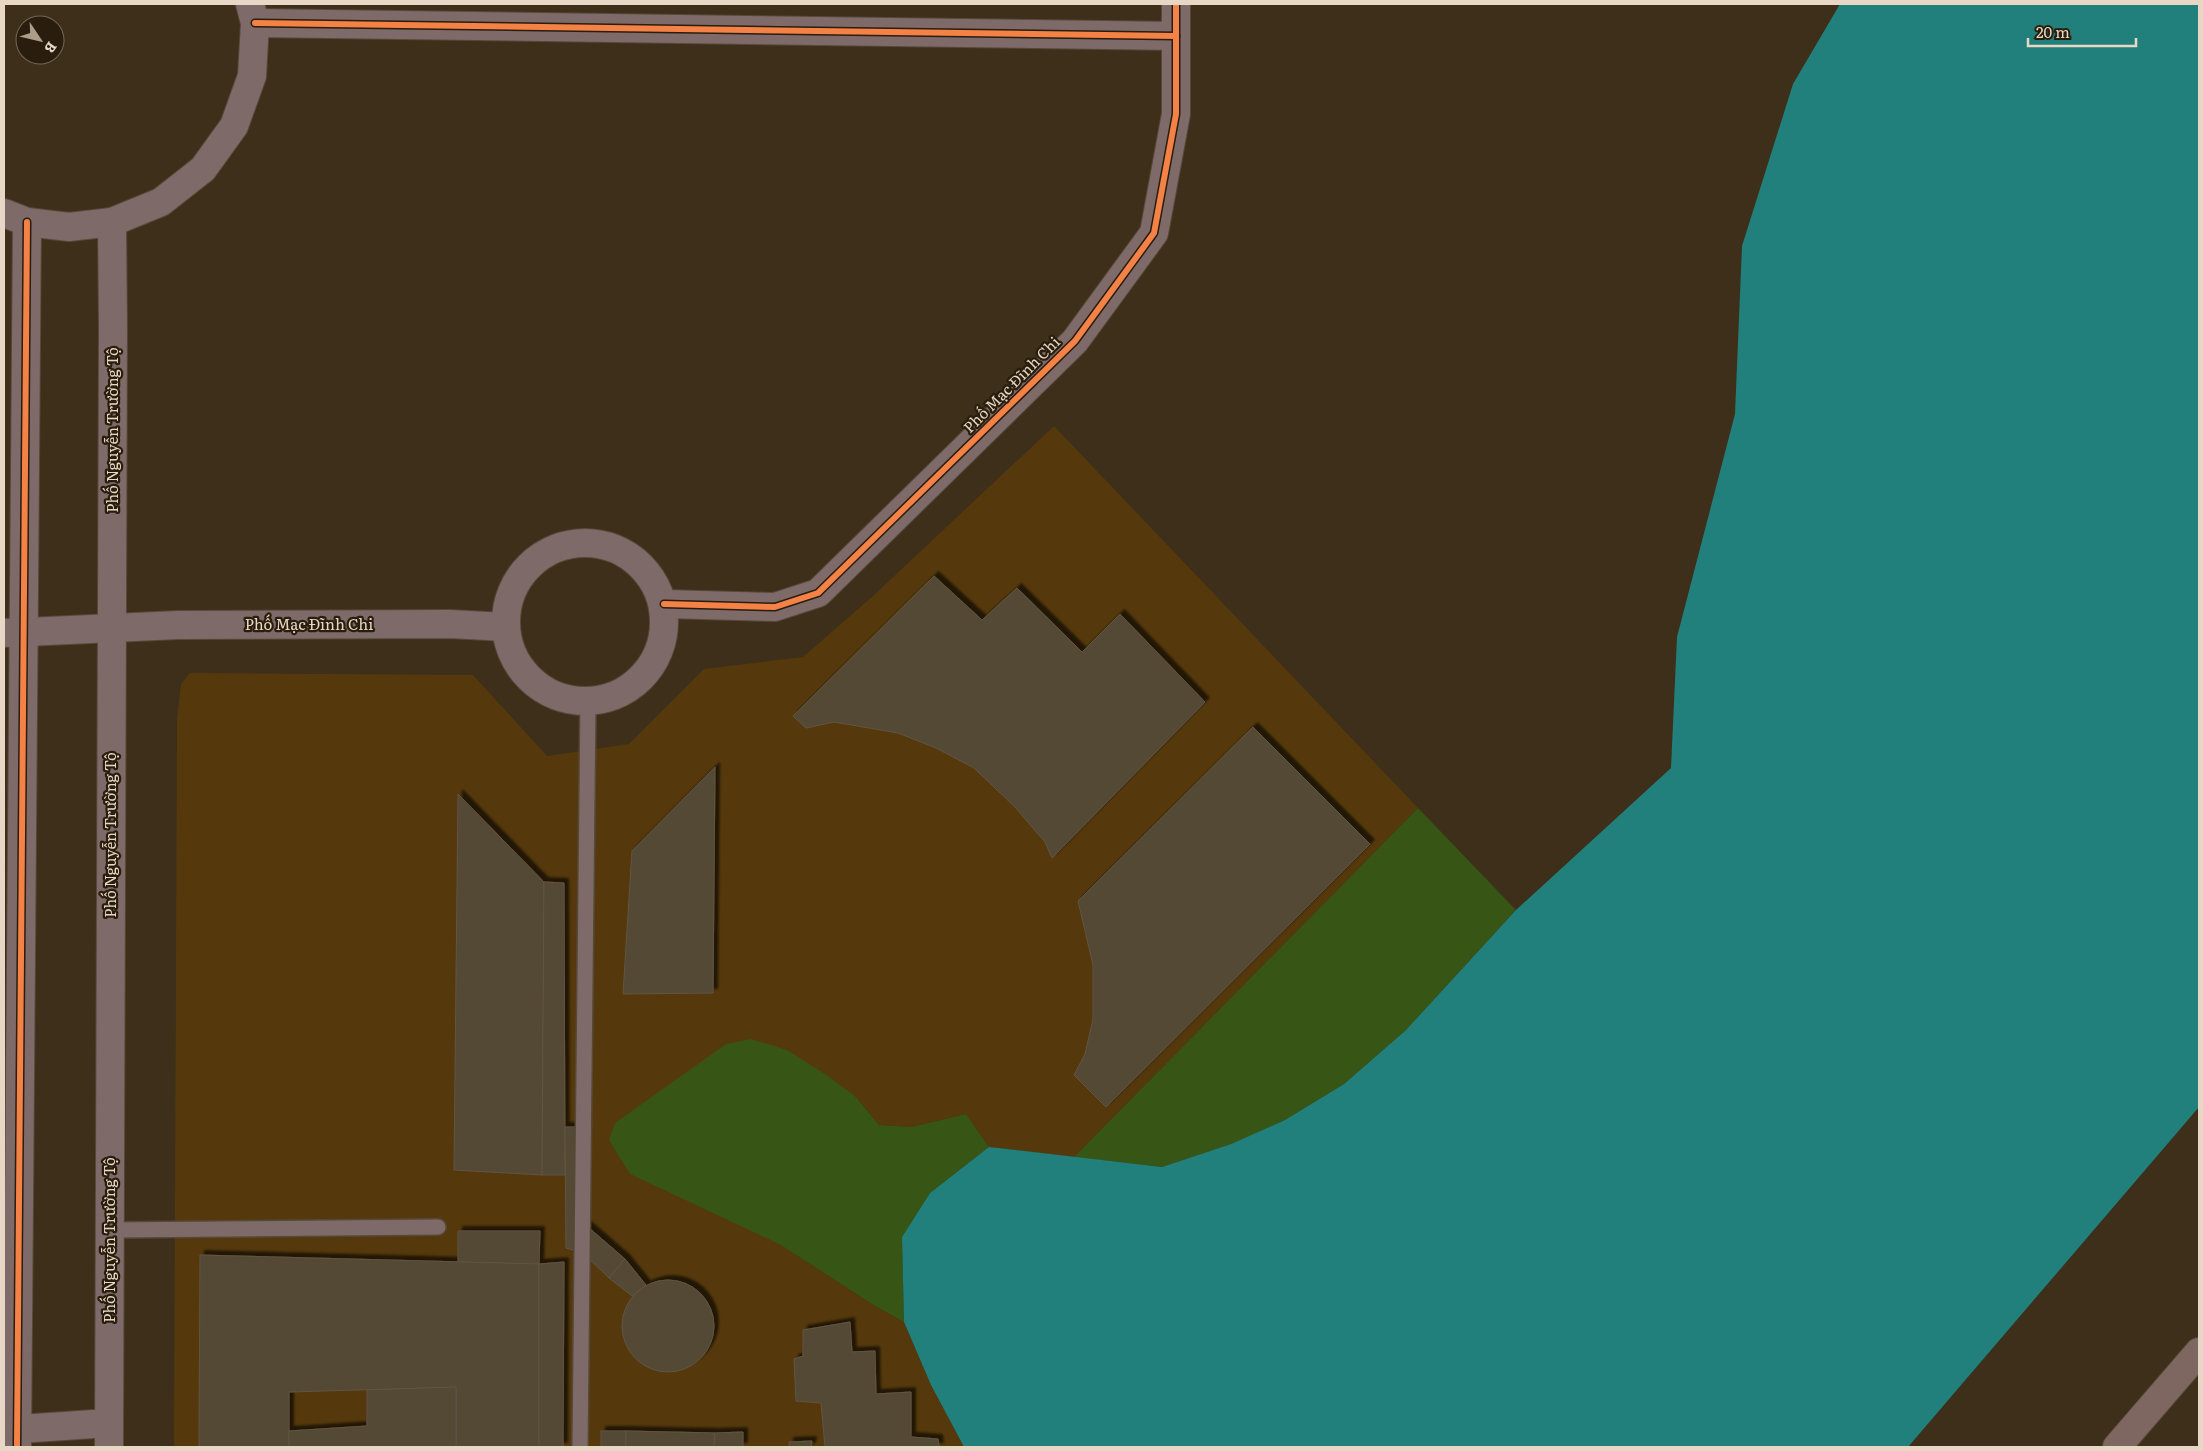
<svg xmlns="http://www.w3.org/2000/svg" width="2203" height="1451" viewBox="0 0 2203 1451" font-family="Literata,serif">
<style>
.built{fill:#55390c}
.green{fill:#375514}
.water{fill:#22807c}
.building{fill:#534836;stroke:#615544;filter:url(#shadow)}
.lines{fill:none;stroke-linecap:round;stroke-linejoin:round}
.service-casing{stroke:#564938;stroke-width:18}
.minor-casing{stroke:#564938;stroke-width:30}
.tertiary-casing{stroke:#564938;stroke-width:30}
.primary-casing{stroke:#564938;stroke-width:30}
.service{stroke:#7e6a69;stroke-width:15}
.minor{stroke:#7e6a69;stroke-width:28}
.tertiary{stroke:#7e6a69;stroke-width:28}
.primary{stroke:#7f6761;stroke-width:28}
.cycleway-casing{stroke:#291d0d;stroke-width:9}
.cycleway{stroke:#f48246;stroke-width:6}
.labels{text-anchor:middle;stroke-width:4.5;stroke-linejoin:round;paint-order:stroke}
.street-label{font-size:15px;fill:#e7d7c4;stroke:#291d0d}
</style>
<defs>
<filter id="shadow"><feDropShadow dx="4.5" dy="-4.5" stdDeviation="1" flood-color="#0009"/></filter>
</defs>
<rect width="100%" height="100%" fill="#3d2f1a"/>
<polygon class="built" points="1054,426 1418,808 1074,1157 989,1147 966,1114 911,1127 879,1125 855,1096 779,1244 875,1306 904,1322 931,1385 964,1447 174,1447 177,719 181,684 190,673 473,675 547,756 629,744 704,669 803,657 873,596"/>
<g class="green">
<polygon points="1418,808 1516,910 1406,1030 1344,1084 1285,1120 1231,1144 1162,1167 1074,1157"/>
<polygon points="751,1039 787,1050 825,1074 855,1096 879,1125 911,1127 966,1114 989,1147 930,1193 902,1237 904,1322 875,1306 779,1244 630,1174 609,1140 615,1123 726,1044"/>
</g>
<polygon class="water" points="1840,4 2199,4 2199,1107 1908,1447 964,1447 931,1385 904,1322 902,1237 930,1193 989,1147 1162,1167 1231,1144 1285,1120 1344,1084 1406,1030 1516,910 1671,768 1677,637 1735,414 1742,246 1793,84"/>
<g class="building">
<polygon points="934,576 982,620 1017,588 1082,652 1120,614 1205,702 1052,858 1045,842 1014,806 974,768 936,748 898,733 834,722 806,728 793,716"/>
<polygon points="1253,727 1370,844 1106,1107 1074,1075 1085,1054 1093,1019 1093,965 1078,901"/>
<polygon points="715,767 713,993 623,994 632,851"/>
<polygon points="458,794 544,882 542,1175 454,1170"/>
<polygon points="544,882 564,883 565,1175 542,1175"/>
<polygon points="565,1127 581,1127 581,1221 625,1259 609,1278 583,1253 566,1248"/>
<polygon points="458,1231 540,1231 539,1264 458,1262"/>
<polygon points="200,1255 539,1264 539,1447 456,1447 456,1387 289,1392 289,1447 199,1447"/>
<polygon points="625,1259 646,1285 632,1296 609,1278"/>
<polygon points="564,1262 563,1447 539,1447 539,1264"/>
<circle cx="668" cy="1326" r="46"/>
<polygon points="850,1322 852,1352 875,1351 876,1394 911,1392 911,1437 938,1439 939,1447 825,1447 821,1403 796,1401 794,1359 803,1356 803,1330"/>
<polygon points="456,1387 456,1447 289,1447 289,1431 367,1426 367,1390"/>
<rect x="601" y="1431" width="25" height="16"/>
<polygon points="626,1431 715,1433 714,1447 626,1447"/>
<polygon points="743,1432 743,1447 714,1447 715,1433"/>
<polygon points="812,1441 811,1447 789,1447 789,1442"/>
</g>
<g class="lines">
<defs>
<g id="service">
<polyline points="110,1230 438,1227"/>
<polyline points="580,1447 588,701"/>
</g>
<g id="minor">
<polyline points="255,23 1176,36"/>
<circle cx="585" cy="622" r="79"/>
<polyline points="664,604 775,607 818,593 1075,341 1154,233 1176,114 1176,4"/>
<polyline points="4,633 178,625 450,624 505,627"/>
</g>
<g id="tertiary">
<polyline points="4,213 27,222 69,227 112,222 161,202 203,169 234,126 252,76 255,23 250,4"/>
<polyline points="4,1430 109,1423"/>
<polyline points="17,1447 27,222"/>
<polyline points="109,1447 113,328 112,222"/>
</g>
<polyline id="primary" points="2117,1447 2199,1352"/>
</defs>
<use href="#service" class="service-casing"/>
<use href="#minor" class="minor-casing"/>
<use href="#tertiary" class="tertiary-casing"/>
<use href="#primary" class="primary-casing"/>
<use href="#service" class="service"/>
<use href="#minor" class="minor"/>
<use href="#tertiary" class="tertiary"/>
<use href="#primary" class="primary"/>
<defs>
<g id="cycleway">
<polyline points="255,23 1176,36"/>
<polyline points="664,604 775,607 818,593 1075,341 1154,233 1176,114 1176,4"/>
<polyline points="17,1447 27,222"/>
</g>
</defs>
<use href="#cycleway" class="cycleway-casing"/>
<use href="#cycleway" class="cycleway"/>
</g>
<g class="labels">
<g class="street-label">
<text transform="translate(1012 385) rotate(-45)" y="5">Phố Mạc Đĩnh Chi</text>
<text transform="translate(113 430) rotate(-90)" y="5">Phố Nguyễn Trường Tộ</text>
<text x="309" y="630">Phố Mạc Đĩnh Chi</text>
<text transform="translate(111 835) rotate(-90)" y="5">Phố Nguyễn Trường Tộ</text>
<text transform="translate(110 1240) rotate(-90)" y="5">Phố Nguyễn Trường Tộ</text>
</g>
</g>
<rect width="2203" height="1451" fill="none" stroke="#e7d7c4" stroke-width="10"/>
<g transform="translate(40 40) rotate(125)"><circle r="24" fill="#291d0d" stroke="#756756"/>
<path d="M0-4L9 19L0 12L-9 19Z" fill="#ac9c88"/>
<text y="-8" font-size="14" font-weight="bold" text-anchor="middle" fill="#e7d7c4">B</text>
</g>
<path d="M2028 38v8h108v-8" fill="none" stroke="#e7d7c4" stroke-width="2.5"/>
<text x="2036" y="38" font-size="15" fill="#e7d7c4" stroke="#291d0d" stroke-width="4" paint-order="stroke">20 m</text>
</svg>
